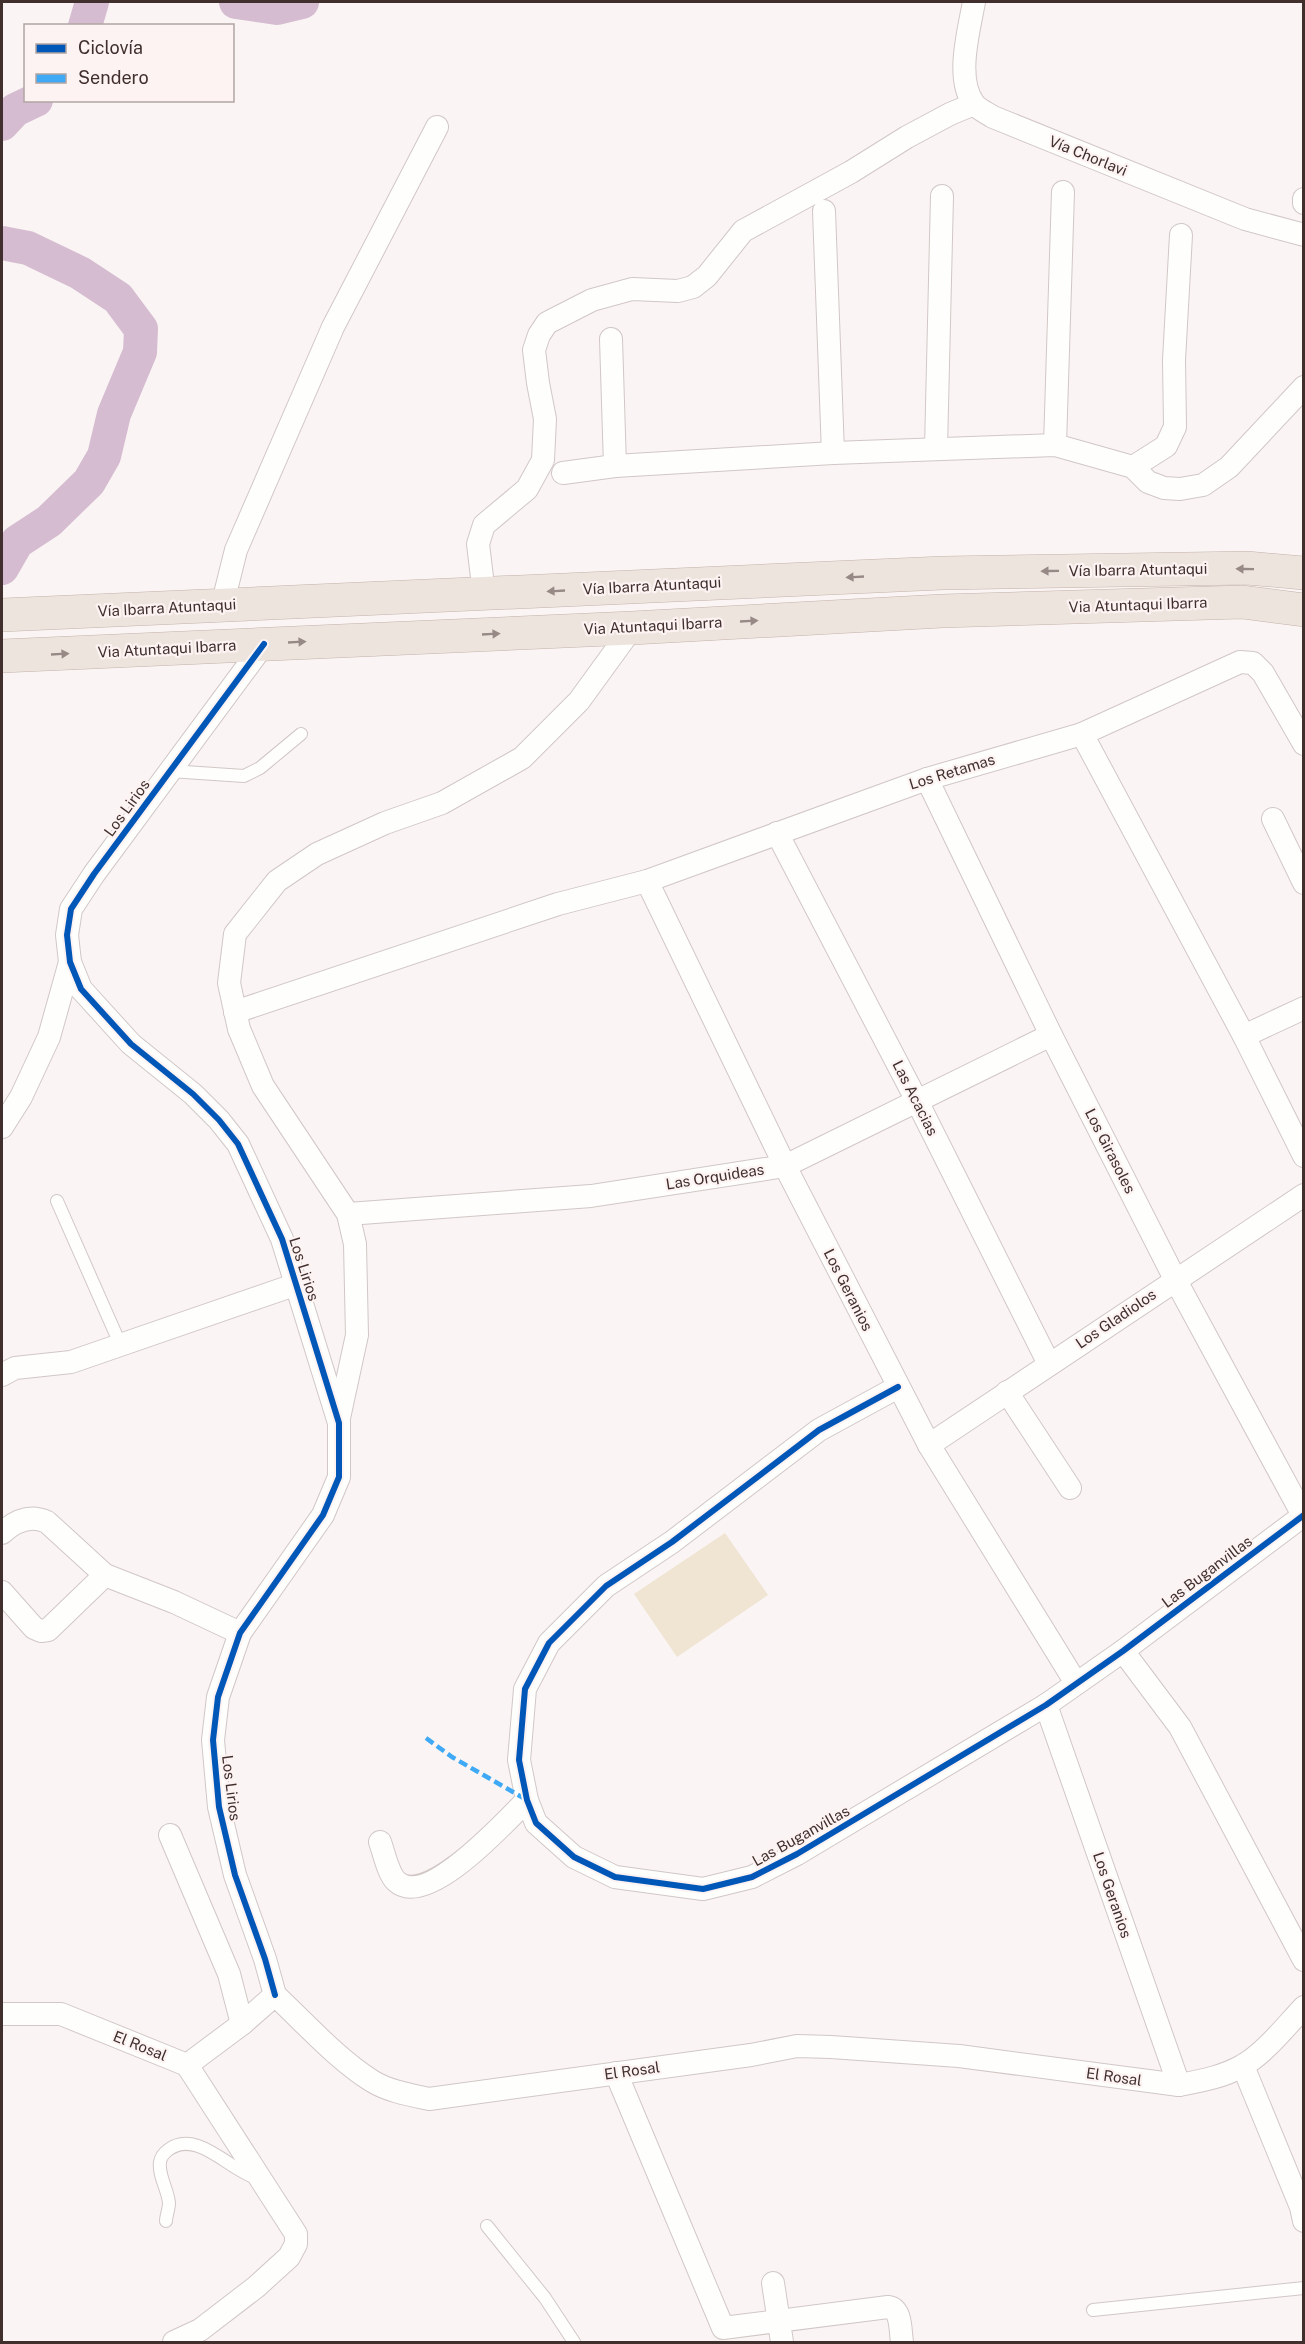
<svg xmlns="http://www.w3.org/2000/svg" width="1305" height="2344" viewBox="0 0 1305 2344" font-family="'Public Sans',sans-serif">
<style>
.green{fill:#f0e4d2}
.lines{fill:none;stroke-linecap:round;stroke-linejoin:round}
.river{stroke:#d6bcd0;stroke-width:34}
.service-casing{stroke:#d1c7c6;stroke-width:14}
.minor-casing{stroke:#d1c7c6;stroke-width:24}
.trunk-casing{stroke:#c2b2a8;stroke-width:34}
.service{stroke:#fefefd;stroke-width:12}
.minor{stroke:#fefefd;stroke-width:22}
.trunk{stroke:#eee4de;stroke-width:33}
.quiet{stroke:#3fa9f5;stroke-width:4.5;stroke-dasharray:9 4.5;stroke-linecap:butt}
.cycleway-casing{stroke:#fcf3f2;stroke-width:10}
.cycleway{stroke:#0057b8;stroke-width:6}
.oneway{fill:#978a86}
.labels{text-anchor:middle;stroke-width:4.5;stroke-linejoin:round;paint-order:stroke}
.street-label{font-size:15px;fill:#402f2d;stroke:#fcf3f2}
</style>
<rect width="100%" height="100%" fill="#faf5f4"/>
<polygon class="green" points="725,1533 768,1595 677,1657 634,1594"/>
<g class="lines">
<g class="river">
<polyline points="236,2 277,8 302,2"/>
<polyline points="85,26 92,2"/>
<polyline points="2,124 15,110 36,100"/>
<polyline points="2,243 28,248 80,273 118,298 141,329 140,352 114,414 104,456 89,482 49,521 17,542 2,568"/>
</g>
<defs>
<g id="service">
<polyline points="170,771 244,776 260,768 301,734"/>
<polyline points="57,1201 121,1346"/>
<path d="M166 2221C166 2216 169 2209 169 2203 168 2190 158 2175 160 2162 161 2156 164 2153 168 2150 197 2128 230 2171 257 2178"/>
<polyline points="487,2226 545,2298 574,2342"/>
<polyline points="1093,2310 1304,2288"/>
</g>
<g id="minor">
<path d="M974 2C969 30 955 79 974 104 978 109 987 113 993 117L1245 219 1304 235"/>
<polyline points="1304,199 1304,203"/>
<polyline points="824,211 833,453"/>
<polyline points="611,339 615,466"/>
<polyline points="1055,445 1063,192"/>
<polyline points="936,449 942,196"/>
<polyline points="1133,467 1166,446 1175,427 1174,360 1181,235"/>
<polyline points="563,473 615,466 833,453 1055,445 1133,467 1148,482 1164,488 1180,489 1203,485 1229,467 1304,387"/>
<polyline points="484,594 478,544 484,525 527,489 543,460 545,419 538,383 534,350 539,335 547,323 592,300 632,289 678,291 693,287 707,276 743,231 851,172 907,137 950,114 974,104"/>
<polyline points="222,606 236,550 333,327 437,127"/>
<polyline points="264,644 94,874 71,909 67,935 70,962 81,989 131,1044 193,1094 219,1120 238,1144 282,1239 339,1423 339,1477 323,1515 240,1633 218,1697 213,1740 219,1807 235,1875 265,1959 275,1995"/>
<polyline points="1082,734 1244,1036 1304,1156"/>
<polyline points="927,779 1051,1035 1175,1279 1304,1517"/>
<polyline points="1273,819 1304,883"/>
<polyline points="777,833 918,1103 1049,1364"/>
<polyline points="647,881 785,1166 929,1445 1076,1683"/>
<polyline points="235,1012 558,904 647,881 927,779 1082,734 1240,662 1253,663 1263,673 1304,744"/>
<polyline points="1244,1036 1304,1008"/>
<polyline points="2,1127 21,1097 49,1037 70,962"/>
<polyline points="348,1214 591,1196 785,1166 1051,1035"/>
<polyline points="2,1375 15,1368 71,1362 297,1284"/>
<polyline points="898,1387 819,1430 672,1542 606,1586 549,1643 525,1689 519,1760 527,1800 536,1823 574,1857 615,1877 703,1889 752,1877 797,1854 1046,1705 1123,1651 1304,1515"/>
<polyline points="1007,1392 1070,1488"/>
<polyline points="339,1418 357,1335 355,1244 348,1214 263,1086 239,1029 229,983 235,934 277,881 317,854 385,823 442,803 522,758 579,701 632,628"/>
<polyline points="929,1445 1304,1195"/>
<path d="M2 1533C15 1521 30 1514 47 1522L105 1575 174 1602 240 1633"/>
<polyline points="2,1592 34,1628 41,1631 48,1630 105,1575"/>
<polyline points="1123,1651 1180,1727 1304,1960"/>
<polyline points="1046,1705 1179,2085"/>
<polyline points="170,1835 229,1974 242,2024"/>
<path d="M380 1842C384 1853 388 1873 396 1881 426 1910 506 1821 527 1800"/>
<path d="M2 2014H61L187 2065 242 2024 275 1995C304 2022 338 2060 372 2081 388 2091 410 2095 429 2099L751 2055 797 2046 831 2047 959 2056 1179 2085C1200 2081 1223 2077 1242 2066 1264 2054 1286 2026 1304 2007"/>
<polyline points="1243,2066 1301,2207 1304,2221"/>
<path d="M616 2073 723 2328 888 2307C902 2309 900 2330 902 2342"/>
<polyline points="773,2283 782,2342"/>
<polyline points="174,2342 200,2330 256,2287 289,2257 296,2244 296,2234 187,2065"/>
</g>
<g id="trunk">
<polyline points="2,615 943,573 1247,568 1304,573"/>
<polyline points="2,656 632,628 942,611 1242,602 1304,610"/>
</g>
</defs>
<use href="#service" class="service-casing"/>
<use href="#minor" class="minor-casing"/>
<use href="#trunk" class="trunk-casing"/>
<use href="#service" class="service"/>
<use href="#minor" class="minor"/>
<use href="#trunk" class="trunk"/>
<polyline class="quiet" points="426,1738 452,1757 527,1800"/>
<defs>
<g id="cycleway">
<polyline points="264,644 94,874 71,909 67,935 70,962 81,989 131,1044 193,1094 219,1120 238,1144 282,1239 339,1423 339,1477 323,1515 240,1633 218,1697 213,1740 219,1807 235,1875 265,1959 275,1995"/>
<polyline points="898,1387 819,1430 672,1542 606,1586 549,1643 525,1689 519,1760 527,1800 536,1823 574,1857 615,1877 703,1889 752,1877 797,1854 1046,1705 1123,1651 1304,1515"/>
</g>
</defs>
<use href="#cycleway" class="cycleway-casing"/>
<use href="#cycleway" class="cycleway"/>
</g>
<defs><path id="oneway-solid" d="M-6-.8H1V-3.2L6.5 0L1 3.2V.8H-6Z" transform="scale(1.5)"/></defs>
<g class="oneway">
<use href="#oneway-solid" transform="translate(1245 569) rotate(-179)"/>
<use href="#oneway-solid" transform="translate(1050 571) rotate(179)"/>
<use href="#oneway-solid" transform="translate(855 577) rotate(177)"/>
<use href="#oneway-solid" transform="translate(556 591) rotate(177)"/>
<use href="#oneway-solid" transform="translate(749 621) rotate(-3)"/>
<use href="#oneway-solid" transform="translate(491 634) rotate(-3)"/>
<use href="#oneway-solid" transform="translate(297 642) rotate(-3)"/>
<use href="#oneway-solid" transform="translate(60 654) rotate(-3)"/>
</g>
<g class="labels">
<g class="street-label">
<text transform="translate(1088 156) rotate(22)" y="5">Vía Chorlavi</text>
<text transform="translate(1138 570) rotate(-1)" y="5">Vía Ibarra Atuntaqui</text>
<text transform="translate(652 586) rotate(-3)" y="5">Vía Ibarra Atuntaqui</text>
<text transform="translate(1138 605) rotate(-2)" y="5">Via Atuntaqui Ibarra</text>
<text transform="translate(167 608) rotate(-3)" y="5">Vía Ibarra Atuntaqui</text>
<text transform="translate(653 626) rotate(-3)" y="5">Via Atuntaqui Ibarra</text>
<text transform="translate(167 649) rotate(-3)" y="5">Via Atuntaqui Ibarra</text>
<text transform="translate(952 772) rotate(-17)" y="5">Los Retamas</text>
<text transform="translate(127 808) rotate(-54)" y="5">Los Lirios</text>
<text transform="translate(915 1098) rotate(63)" y="5">Las Acacias</text>
<text transform="translate(1110 1151) rotate(63)" y="5">Los Girasoles</text>
<text transform="translate(715 1177) rotate(-9)" y="5">Las Orquideas</text>
<text transform="translate(304 1269) rotate(72)" y="5">Los Lirios</text>
<text transform="translate(848 1290) rotate(63)" y="5">Los Geranios</text>
<text transform="translate(1116 1319) rotate(-34)" y="5">Los Gladiolos</text>
<text transform="translate(1207 1572) rotate(-37)" y="5">Las Buganvillas</text>
<text transform="translate(231 1788) rotate(83)" y="5">Los Lirios</text>
<text transform="translate(801 1836) rotate(-29)" y="5">Las Buganvillas</text>
<text transform="translate(1112 1895) rotate(71)" y="5">Los Geranios</text>
<text transform="translate(140 2046) rotate(22)" y="5">El Rosal</text>
<text transform="translate(632 2071) rotate(-8)" y="5">El Rosal</text>
<text transform="translate(1114 2077) rotate(8)" y="5">El Rosal</text>
</g>
</g>
<rect width="1305" height="2344" fill="none" stroke="#402f2d" stroke-width="6"/>
<rect x="24" y="24" width="210" height="78" fill="#fcf3f2" stroke="#b1a5a3" stroke-width="1.5"/>
<rect x="36" y="44" width="30" height="9" fill="#0057b8" stroke="#b1a5a3" stroke-width="1.5"/>
<text x="78" y="54" font-size="18" fill="#402f2d">Ciclovía</text>
<rect x="36" y="74" width="30" height="9" fill="#3fa9f5" stroke="#b1a5a3" stroke-width="1.5"/>
<text x="78" y="84" font-size="18" fill="#402f2d">Sendero</text>
</svg>
